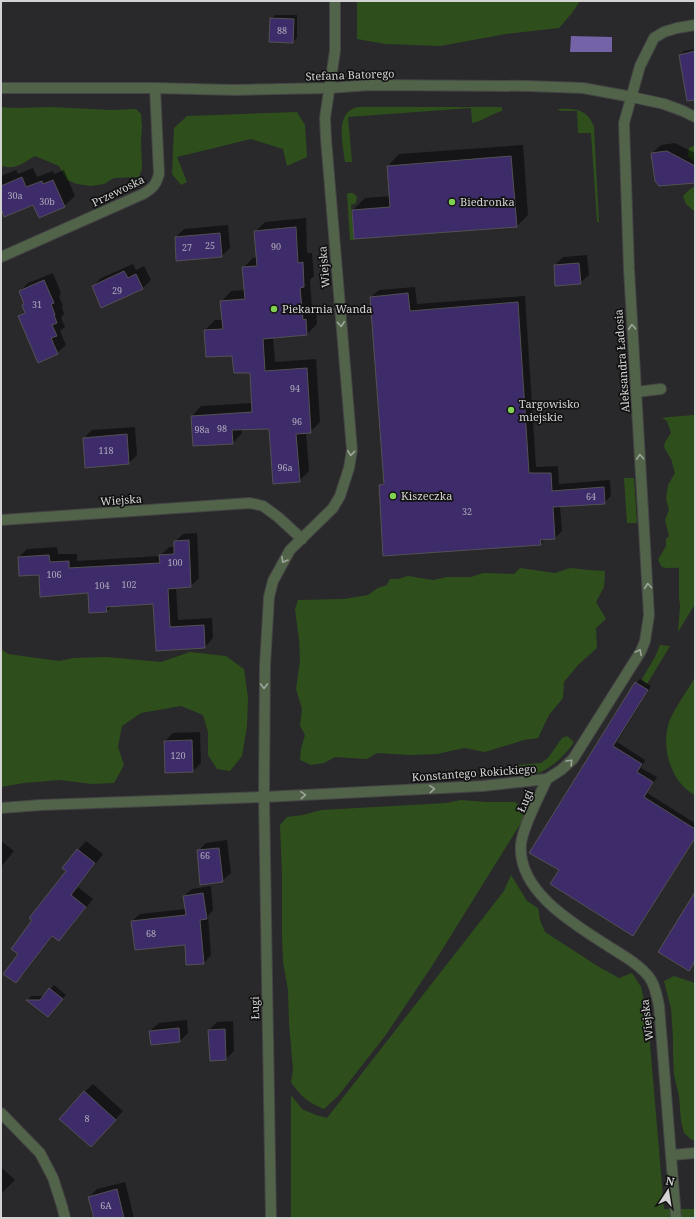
<svg xmlns="http://www.w3.org/2000/svg" width="696" height="1219" viewBox="0 0 696 1219" font-family="'Noto Serif',serif">
<style>
.green{fill:#2e4f1c}
.water{fill:#7463a7}
.shadow{fill:#0007}
.building{fill:#3e2c6a;stroke:#525154}
.lines{fill:none;stroke-linecap:round;stroke-linejoin:round}
.minor-casing{stroke:#444446;stroke-width:12}
.minor{stroke:#516348;stroke-width:10}
.oneway{stroke:#9fa69c}
.poi-dot{fill:#80d052;stroke:#121213;stroke-width:1.5}
.labels{text-anchor:middle;stroke-width:3.5;stroke-linejoin:round;paint-order:stroke}
.number-label{font-size:9px;fill:#aea9ba}
.street-label{font-size:11px;fill:#d3d3d4;stroke:#121213}
.poi-label{font-size:11px;fill:#d3d3d4;stroke:#121213;text-anchor:start}
</style>
<rect width="100%" height="100%" fill="#29292b"/>
<g class="green">
<polygon points="357,1 580,1 572,13 559,28 506,34 440,46 385,44 357,39"/>
<path d="M1 107C17 109 34 107 50 107 70 108 91 109 111 110 119 110 128 109 136 109L141 114 142 127 141 141 142 169 139 177 114 178 104 184 91 186 77 184 67 180 59 166 35 156C23 163 16 170 1 166Z"/>
<path d="M358 107H502V111C491 114 483 121 472 123L471 108 348 117 352 162H345C343 144 334 112 358 107Z"/>
<path d="M557 109C574 108 588 109 594 127L599 222H597L591 133H578L577 111H561Z"/>
<polygon points="297,112 305,125 307,157 287,166 283,149 251,139 177,157 187,182 181,185 172,174 174,128 187,116"/>
<polygon points="695,145 695,162 688,156 689,148"/>
<polygon points="695,186 695,212 686,204 683,196 689,190"/>
<polygon points="349,193 353,193 357,197 356,203 351,205 354,240 350,240 347,194"/>
<path d="M695 415V604L678 632 680 606 679 597V568C672 567 668 569 662 567L658 560 666 546V539L669 536 665 520 669 510 666 499 668 485 675 473 671 459 664 447 665 442 671 433 667 421 662 418 669 417Z"/>
<polygon points="624,478 634,478 637,523 627,523"/>
<polygon points="520,568 555,573 570,568 589,570 605,571 604,587 596,602 606,619 596,628 597,648 578,665 564,682 563,698 549,715 538,738 524,740 485,752 464,748 437,754 409,755 377,753 367,759 335,757 324,763 311,765 300,760 301,749 305,735 300,726 302,709 296,689 300,661 299,640 295,609 298,600 344,599 368,595 378,588 387,585 390,579 398,579 408,576 433,580 447,577 471,577 483,573 514,574"/>
<polygon points="660,645 670,646 647,684 643,681 642,679 655,657"/>
<polygon points="1,649 8,654 59,661 74,658 107,657 161,662 190,652 226,656 244,669 248,698 247,726 242,756 230,771 217,769 208,755 208,732 203,715 181,706 141,713 122,726 118,747 124,765 114,783 92,784 60,780 24,783 1,787"/>
<path d="M694 679 695 680V795C692 793 688 791 685 788 668 772 662 743 669 722 675 707 686 693 694 679Z"/>
<path d="M567 736 574 742C565 756 548 772 531 775 525 773 519 771 518 765L541 763 548 758 562 738Z"/>
<path d="M461 800 486 802H515L523 808 524 818 432 966 385 1036 338 1096 324 1109C309 1103 300 1096 291 1082L293 1070 289 1022 288 990 283 962 282 935V875L280 825 287 817 303 815 321 810 446 803Z"/>
<polygon points="511,875 527,901 538,908 540,920 545,932 599,967 619,978 632,973 641,987 647,1013 649,1032 664,1209 695,1209 695,1218 291,1218 291,1095 302,1109 316,1115 327,1118 504,891"/>
<polygon points="674,976 695,983 695,1140 692,1140 684,1133 681,1121 679,1096 674,1075 673,1054 673,1038 671,1008 664,981"/>
</g>
<polygon class="water" points="571,36 612,37 612,52 570,52"/>
<g class="shadow">
<polygon points="153,1 225,1 224,2"/>
<polygon points="275,15 297,15 297,38 293,42 271,19"/>
<polygon points="695,49 695,76 680,55 684,51"/>
<polygon points="675,143 695,153 695,182 652,153 661,145"/>
<polygon points="523,145 528,215 516,227 353,210 365,198 390,196 388,166 399,154"/>
<polygon points="33,168 37,177 53,171 54,174 64,170 75,196 64,206 34,204 1,213 1,176 16,170 18,174"/>
<polygon points="306,218 307,253 312,253 314,276 310,280 312,310 316,310 317,324 307,334 273,337 275,362 316,359 320,422 310,432 306,432 309,471 299,481 270,428 242,429 242,433 233,443 192,416 201,406 252,403 251,372 205,330 215,320 223,320 222,301 231,291 245,290 243,268 253,258 257,257 255,232 265,222"/>
<polygon points="228,225 230,248 222,256 176,237 184,229"/>
<polygon points="587,255 589,275 580,283 555,265 563,257"/>
<polygon points="133,264 136,270 144,266 151,280 143,288 93,286 101,278"/>
<polygon points="53,273 61,293 59,296 63,306 62,307 64,314 61,318 65,327 60,331 66,345 57,353 19,317 25,311 25,303 20,291 28,283"/>
<polygon points="415,287 417,304 525,296 536,467 558,466 559,484 610,480 611,496 604,503 560,506 562,531 555,538 546,539 540,544 380,485 385,481 371,297 379,290"/>
<polygon points="135,427 137,455 129,463 84,438 92,430"/>
<polygon points="197,533 199,578 191,586 176,587 178,620 212,618 213,638 205,647 157,650 154,603 112,606 106,611 89,592 40,574 19,557 27,549 57,547 58,554 77,554 77,561 160,556 169,547 175,547 175,542 183,534"/>
<polygon points="640,679 651,686 617,742 645,760 641,768 657,777 647,793 695,823 695,839 637,930 633,934 560,870 636,683"/>
<polygon points="200,732 201,763 193,771 165,741 173,733"/>
<polygon points="227,840 231,873 222,881 198,851 206,843"/>
<polygon points="1,841 14,851 1,867"/>
<polygon points="86,841 103,854 78,887 93,899 67,932 59,940 53,936 24,974 16,982 19,954 68,871 78,850"/>
<polygon points="211,886 213,910 208,916 211,955 204,963 185,944 132,921 140,914 186,909 184,896 192,889"/>
<polygon points="54,985 66,995 48,1016 28,999 31,996 44,996"/>
<polygon points="187,1020 188,1033 180,1041 152,1044 150,1031 159,1023"/>
<polygon points="233,1021 234,1051 226,1059 211,1060 209,1030 217,1022"/>
<polygon points="93,1084 123,1111 99,1138 84,1092"/>
<polygon points="1,1167 15,1180 1,1194"/>
<polygon points="125,1182 134,1218 95,1218 89,1197 97,1189"/>
</g>
<g class="building">
<polygon points="270,18 294,19 293,43 269,42"/>
<polygon points="695,51 695,100 687,101 679,55"/>
<polygon points="667,151 695,166 695,183 659,186 655,181 651,153"/>
<polygon points="511,156 517,227 354,239 352,210 390,207 387,166"/>
<polygon points="22,177 26,187 42,181 43,184 53,180 65,207 39,218 33,205 4,217 1,208 1,186"/>
<polygon points="296,227 298,263 303,262 304,287 300,288 303,320 306,319 307,335 263,339 265,371 307,368 311,433 296,434 300,482 273,484 269,429 232,430 233,444 193,446 191,416 252,412 250,373 234,373 232,356 206,357 204,330 223,329 220,301 245,299 242,267 257,266 254,231"/>
<polygon points="220,233 222,257 176,261 175,237"/>
<polygon points="579,263 581,284 555,286 554,265"/>
<polygon points="124,271 128,278 136,274 143,289 101,308 92,286"/>
<polygon points="44,280 54,303 51,304 55,315 54,315 57,323 52,325 57,336 51,338 58,354 38,363 18,316 25,313 22,305 24,304 19,291"/>
<polygon points="408,293 410,311 518,302 529,473 551,473 552,491 604,487 605,504 553,507 555,539 540,540 541,545 383,556 379,485 384,484 370,297"/>
<polygon points="127,434 129,464 85,468 83,438"/>
<polygon points="189,540 191,587 168,589 170,627 204,625 205,648 156,651 153,604 106,607 107,612 89,613 88,593 40,597 39,575 19,576 18,557 49,555 50,562 69,561 69,568 160,563 159,555 174,554 174,541"/>
<polygon points="635,682 648,690 613,746 642,764 637,772 653,782 644,797 695,829 695,838 633,936 550,884 559,870 529,853"/>
<polygon points="192,740 193,772 165,773 164,741"/>
<polygon points="219,848 223,882 200,885 197,850"/>
<polygon points="77,849 95,863 71,895 86,907 59,941 52,936 16,983 3,974 18,954 11,949 32,920 29,918 66,871 62,868"/>
<polygon points="695,892 695,961 689,971 658,952"/>
<polygon points="203,893 207,919 200,920 204,964 186,965 185,945 135,950 131,921 186,915 183,896"/>
<polygon points="49,988 63,999 48,1017 26,1000 40,1000"/>
<polygon points="179,1028 180,1042 151,1045 149,1031"/>
<polygon points="225,1029 226,1060 210,1061 208,1030"/>
<polygon points="84,1091 116,1120 91,1147 59,1119"/>
<polygon points="117,1189 124,1218 94,1218 88,1197"/>
</g>
<g class="lines">
<defs>
<g id="minor">
<polyline points="1,88 155,88 235,90 329,88 371,85 528,86 583,88 632,97 664,104 683,111 695,117"/>
<path d="M1 257 143 194C153 188 156 185 159 174L155 88"/>
<polyline points="636,392 661,389"/>
<polyline points="1,520 250,503 263,506 278,517 302,539"/>
<path d="M547 779C539 797 523 826 521 844 517 890 572 923 605 944 620 954 638 963 649 977 655 985 657 996 659 1006L676 1218"/>
<polyline points="1,808 41,805 264,797 483,786 547,779 561,770 573,759 641,651 645,641 649,615 629,269 624,123 640,66 654,38 664,32 677,28 695,25"/>
<polyline points="1,1113 40,1153 53,1178 62,1206 65,1218"/>
<polyline points="672,1155 695,1153"/>
<polyline points="271,1218 264,797 265,665 269,597 273,581 290,550 333,508 340,496 349,468 352,450 326,139 325,118 335,51 335,1"/>
</g>
</defs>
<use href="#minor" class="minor-casing"/>
<use href="#minor" class="minor"/>
</g>
<defs><path id="oneway-chevron" d="M-2-3.5L2.5 0L-2 3.5" fill="none" stroke-width="1.6" stroke-linecap="round" stroke-linejoin="round"/></defs>
<g class="oneway">
<use href="#oneway-chevron" transform="translate(341 324) rotate(85)"/>
<use href="#oneway-chevron" transform="translate(632 327) rotate(-93)"/>
<use href="#oneway-chevron" transform="translate(351 453) rotate(96)"/>
<use href="#oneway-chevron" transform="translate(640 457) rotate(-94)"/>
<use href="#oneway-chevron" transform="translate(284 560) rotate(120)"/>
<use href="#oneway-chevron" transform="translate(648 586) rotate(-95)"/>
<use href="#oneway-chevron" transform="translate(639 652) rotate(-62)"/>
<use href="#oneway-chevron" transform="translate(264 686) rotate(90)"/>
<use href="#oneway-chevron" transform="translate(570 762) rotate(-47)"/>
<use href="#oneway-chevron" transform="translate(432 789) rotate(-3)"/>
<use href="#oneway-chevron" transform="translate(303 795) rotate(-3)"/>
</g>
<g class="poi-dot">
<circle cx="452" cy="202" r="4"/>
<circle cx="274" cy="309" r="4"/>
<circle cx="511" cy="410" r="4"/>
<circle cx="393" cy="496" r="4"/>
</g>
<g class="labels">
<g class="number-label">
<text x="282" y="34">88</text>
<text x="15" y="199">30a</text>
<text x="47" y="205">30b</text>
<text x="210" y="249">25</text>
<text x="276" y="250">90</text>
<text x="187" y="251">27</text>
<text x="117" y="294">29</text>
<text x="37" y="308">31</text>
<text x="295" y="392">94</text>
<text x="297" y="425">96</text>
<text x="222" y="432">98</text>
<text x="202" y="433">98a</text>
<text x="106" y="454">118</text>
<text x="285" y="471">96a</text>
<text x="591" y="500">64</text>
<text x="467" y="515">32</text>
<text x="175" y="566">100</text>
<text x="54" y="578">106</text>
<text x="129" y="588">102</text>
<text x="102" y="589">104</text>
<text x="178" y="759">120</text>
<text x="205" y="859">66</text>
<text x="151" y="937">68</text>
<text x="87" y="1122">8</text>
<text x="106" y="1209">6A</text>
</g>
<g class="street-label">
<text transform="translate(350 75) rotate(-2)" y="4">Stefana Batorego</text>
<text transform="translate(118 191) rotate(-26)" y="4">Przewoska</text>
<text transform="translate(324 267) rotate(-95)" y="4">Wiejska</text>
<text transform="translate(622 361) rotate(-94)" y="4">Aleksandra Ładosia</text>
<text transform="translate(121 500) rotate(-4)" y="4">Wiejska</text>
<text transform="translate(474 773) rotate(-4)" y="4">Konstantego Rokickiego</text>
<text transform="translate(525 801) rotate(-66)" y="4">Ługi</text>
<text transform="translate(255 1008) rotate(-91)" y="4">Ługi</text>
<text transform="translate(647 1020) rotate(-97)" y="4">Wiejska</text>
</g>
<g class="poi-label">
<text x="460" y="206">Biedronka</text>
<text x="282" y="313">Piekarnia Wanda</text>
<text x="519" y="408">Targowisko<tspan x="519" dy="13">miejskie</tspan></text>
<text x="401" y="500">Kiszeczka</text>
</g>
</g>
<rect width="696" height="1219" fill="none" stroke="#d3d3d4" stroke-width="4"/>
<g transform="translate(668 1191) rotate(12)" stroke="#121213" stroke-width="3" paint-order="stroke">
<path d="M0-3L7 15L0 10L-7 15Z" fill="#d3d3d4"/>
<text y="-6" font-size="11" font-weight="bold" text-anchor="middle" fill="#d3d3d4">N</text>
</g>
</svg>
